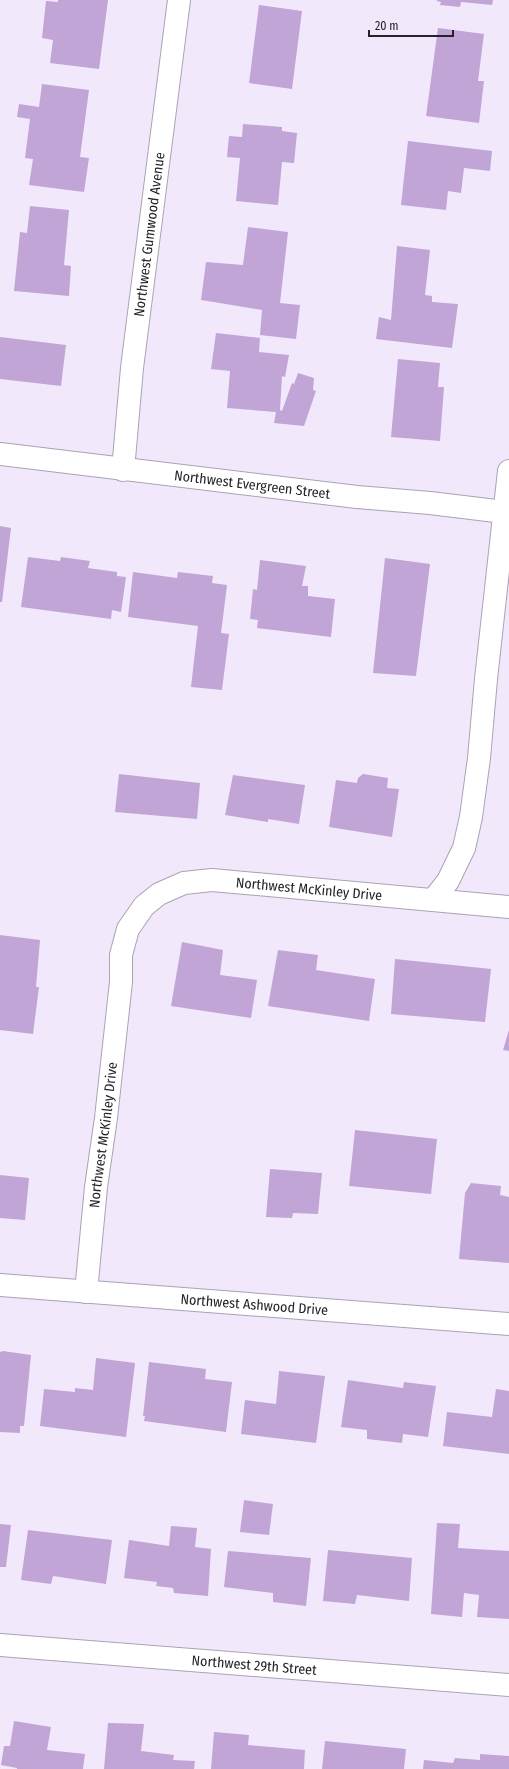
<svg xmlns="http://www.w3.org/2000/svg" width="509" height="1769" viewBox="0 0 509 1769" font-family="'Fira Sans Condensed',sans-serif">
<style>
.building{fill:#c1a5d6}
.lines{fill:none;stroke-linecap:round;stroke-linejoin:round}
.minor-casing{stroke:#aba2b3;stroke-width:24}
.minor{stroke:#fff;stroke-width:22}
.labels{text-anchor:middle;stroke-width:3.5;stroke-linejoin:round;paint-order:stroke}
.street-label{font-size:14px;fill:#262229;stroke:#f2e8fb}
</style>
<rect width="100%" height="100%" fill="#f2e8fb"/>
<g class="building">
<polygon points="58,0 108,0 99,69 50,63 53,40 42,38 46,1 58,2"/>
<polygon points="437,0 493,0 492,5 461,2 460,7 440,5 441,2 437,1"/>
<polygon points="259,5 302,11 292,89 249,83"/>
<polygon points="438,28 484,34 478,81 484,81 479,123 426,116"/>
<polygon points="42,84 89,90 80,157 89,158 84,192 29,185 33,159 25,158 30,119 17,117 19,104 39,107"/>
<polygon points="243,124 282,127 282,131 297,133 294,163 282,162 278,205 236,201 240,158 227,157 229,136 242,137"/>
<polygon points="408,141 492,151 490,171 464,168 461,193 448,191 446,210 401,205"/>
<polygon points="30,206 69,210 64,265 71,266 69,296 14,291 20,232 27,233"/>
<polygon points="248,227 288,232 280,303 300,305 296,339 260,335 262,310 201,300 206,262 243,265"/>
<polygon points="397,246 430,250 425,295 432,296 432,302 458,304 452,348 376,339 379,317 391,320"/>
<polygon points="216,333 260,338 259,352 289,355 285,377 282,376 280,410 282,411 292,383 294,384 298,373 314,378 313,390 316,391 304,426 274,423 276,412 227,408 230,371 211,369"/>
<polygon points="0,337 66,345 61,386 0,379"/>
<polygon points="398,359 440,363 438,387 444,387 440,441 391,437"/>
<polygon points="0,526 11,528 2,602 0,602"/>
<polygon points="28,557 60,561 61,557 90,561 88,568 117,572 117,576 126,577 121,612 112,610 111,619 21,607"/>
<polygon points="385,558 430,564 416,676 373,673"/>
<polygon points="260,560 306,566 302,586 308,586 308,596 335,599 331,637 257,628 258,620 250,619 253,589 257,590"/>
<polygon points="133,572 177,578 178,572 213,576 212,583 227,585 221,633 229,634 222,690 191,687 198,626 128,617"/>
<polygon points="119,774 200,783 197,819 115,812"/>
<polygon points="363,774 388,778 387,788 399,789 392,837 329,827 336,780 357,783 358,778"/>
<polygon points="233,775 305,785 299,824 268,819 268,822 225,815"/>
<polygon points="0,935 40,940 36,987 39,987 33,1034 0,1030"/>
<polygon points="182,942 223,950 220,975 257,980 251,1018 171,1006"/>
<polygon points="278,950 318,955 316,970 375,979 369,1021 268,1006"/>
<polygon points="395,959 491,969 485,1022 391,1014"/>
<polygon points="509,1030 509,1051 503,1050"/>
<polygon points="355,1130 437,1139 431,1194 349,1186"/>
<polygon points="270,1169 322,1173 318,1214 293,1213 292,1218 266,1217"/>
<polygon points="0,1175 29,1178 25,1220 0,1218"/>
<polygon points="471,1183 501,1186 500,1195 509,1197 509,1263 459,1259 465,1193"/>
<polygon points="3,1351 31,1355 24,1426 20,1426 20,1433 0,1432 0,1352"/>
<polygon points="96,1358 135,1363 126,1437 40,1426 44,1389 75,1392 75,1388 93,1390"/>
<polygon points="149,1362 206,1369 205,1379 232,1382 226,1432 144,1421 145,1416 143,1416"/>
<polygon points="279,1371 325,1376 316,1443 241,1434 245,1400 276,1404"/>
<polygon points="348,1380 403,1388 404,1382 436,1386 428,1437 403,1434 402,1443 367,1439 367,1430 341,1427"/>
<polygon points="496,1389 509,1391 509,1454 443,1446 447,1412 492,1417"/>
<polygon points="244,1500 273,1504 269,1535 240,1532"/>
<polygon points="437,1523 460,1524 458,1548 509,1551 509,1619 477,1617 479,1595 464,1593 462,1617 431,1614"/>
<polygon points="0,1524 11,1525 6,1567 0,1567"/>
<polygon points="171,1526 197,1528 195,1547 211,1549 208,1596 174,1593 173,1588 156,1586 157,1582 124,1578 129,1540 169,1546"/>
<polygon points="28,1530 112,1540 106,1584 53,1576 51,1584 21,1580"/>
<polygon points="328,1550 412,1558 409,1601 357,1595 355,1604 323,1601"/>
<polygon points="228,1551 311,1558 306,1606 273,1602 273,1593 224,1587"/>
<polygon points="14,1721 51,1727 47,1750 85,1754 83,1769 17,1769 17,1768 1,1765 4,1746 10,1746"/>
<polygon points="108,1723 144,1724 141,1751 174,1755 173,1760 195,1761 194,1769 104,1769"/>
<polygon points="214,1732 249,1735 248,1745 305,1750 304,1769 211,1769"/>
<polygon points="325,1741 406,1749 404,1769 322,1769"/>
<polygon points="480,1754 509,1756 509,1769 423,1769 424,1760 453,1763 455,1758 480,1760"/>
</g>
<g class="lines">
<defs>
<g id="minor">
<path id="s1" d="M0 454 357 497 430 503 504 512"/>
<path id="s2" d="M123 470 132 368 179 0"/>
<polyline points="433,900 448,881 464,848 471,817 479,758 486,679 509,471"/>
<path id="s3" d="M0 1285 509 1324"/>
<path id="s4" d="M86 1292 96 1187 106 1118 121 982V955L128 929 144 906 159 894 184 883 212 880 509 907"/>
<path id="s5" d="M0 1645 509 1685"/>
</g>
</defs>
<use href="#minor" class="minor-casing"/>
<use href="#minor" class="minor"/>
</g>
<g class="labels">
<g class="street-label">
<text dy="5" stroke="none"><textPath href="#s2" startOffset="237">Northwest Gumwood Avenue</textPath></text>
<text dy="5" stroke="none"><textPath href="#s1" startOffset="254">Northwest Evergreen Street</textPath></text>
<text dy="5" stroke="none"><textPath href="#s4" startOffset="566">Northwest McKinley Drive</textPath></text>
<text dy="5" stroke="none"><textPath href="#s4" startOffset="158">Northwest McKinley Drive</textPath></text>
<text dy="5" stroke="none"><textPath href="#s3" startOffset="255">Northwest Ashwood Drive</textPath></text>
<text dy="5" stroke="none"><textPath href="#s5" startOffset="255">Northwest 29th Street</textPath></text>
</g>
</g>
<path d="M369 30v6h84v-6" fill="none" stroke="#262229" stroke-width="2"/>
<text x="375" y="30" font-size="12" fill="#262229" stroke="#f2e8fb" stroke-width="3" paint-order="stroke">20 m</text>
</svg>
